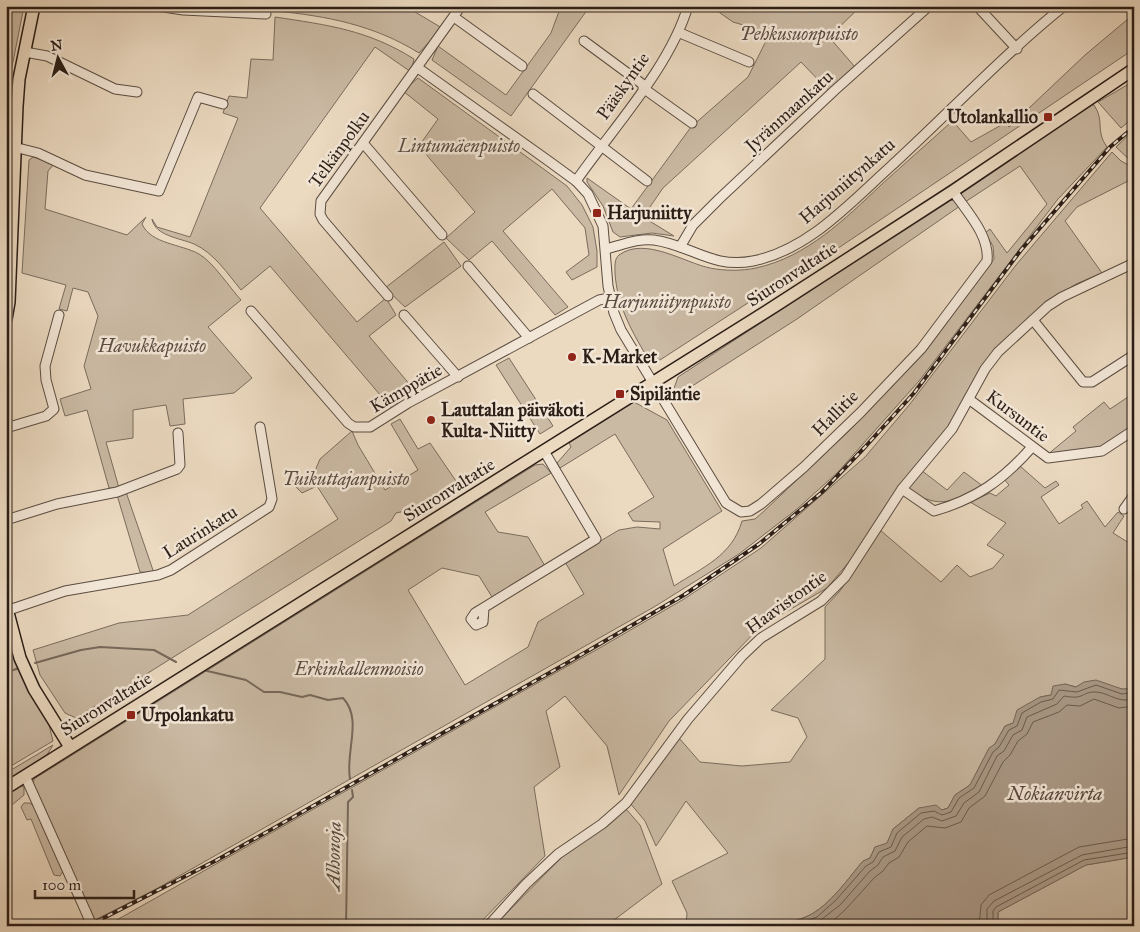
<svg xmlns="http://www.w3.org/2000/svg" width="1140" height="932" viewBox="0 0 1140 932" font-family="'IM FELL Great Primer',serif">
<style>
.green{fill:#cab9a3;stroke:#7a6c5d}
.water{fill:#aa9987;stroke:#77685a}
.lines{fill:none;stroke-linecap:round;stroke-linejoin:round}
.shore{stroke:#6a5c4f;stroke-width:1}
.stream{stroke:#77685a;stroke-width:2}
.minor-casing{stroke:#5b4d41;stroke-width:11}
.major-casing{stroke:#2b1e17;stroke-width:14}
.minor{stroke:#f2e6d6;stroke-width:9}
.major{stroke:#ebd9c0;stroke-width:11}
.rail-casing{stroke:#2b1e17;stroke-width:4}
.rail{stroke:#f2e6d6;stroke-width:2;stroke-dasharray:5.5;stroke-linecap:butt}
.minor-bridge-casing{stroke:#5b4d41;stroke-width:11;stroke-linecap:butt}
.minor-bridge{stroke:#f2e6d6;stroke-width:9}
.poi-dot{fill:#8f2418;stroke:#f2e6d6;stroke-width:2}
.labels{text-anchor:middle;stroke-width:5;stroke-linejoin:round;paint-order:stroke}
.park-label{font-size:18px;font-style:italic;fill:#5b4c41;stroke:#f2e6d6}
.street-label{font-size:18px;fill:#2b1e17;stroke:#f2e6d6}
.poi-label{font-size:18px;font-weight:bold;fill:#2b1e17;stroke:#f2e6d6;text-anchor:start}
.water-label{font-size:19px;font-style:italic;fill:#57493e;stroke:#f2e6d6}
</style>
<rect width="100%" height="100%" fill="#ebd9c0"/>
<filter id="stains"><feTurbulence type="fractalNoise" baseFrequency=".004" numOctaves="4"/><feColorMatrix values="0 0 0 0 .2 0 0 0 0 .09 0 0 0 0 .02 0 0 0 .5 -.17"/></filter>
<radialGradient id="worn" r=".72"><stop offset=".6" stop-color="#630" stop-opacity="0"/><stop offset="1" stop-color="#630" stop-opacity=".3"/></radialGradient>
<g class="green">
<polygon points="6,6 24,6 10,77 8,139"/>
<path d="M276 6H405L442 28 419 53C374 25 327 16 275 11Z"/>
<polygon points="561,6 590,6 511,116 432,60 438,46 506,95 551,33"/>
<polygon points="710,6 861,6 829,37 855,67 830,92 801,62 663,188 643,217 674,236 652,233 620,237 613,232 603,206 587,182 587,178 631,209 691,127 748,77 770,33 733,22"/>
<path d="M1134 14V49L828 255 814 260 660 360 647 357C631 330 617 305 615 273 615 267 614 259 619 255 645 236 685 263 710 268 725 271 741 271 756 268 807 257 845 219 881 185 904 164 927 144 949 124V117L971 142 1005 123 1009 127 1085 55Z"/>
<path d="M275 17C328 25 368 30 414 59L411 72 375 47 260 208 357 322 386 298 396 315 369 336 411 386 395 396 398 401 393 410 270 266 241 290C227 273 214 253 194 244 180 238 155 236 152 219L157 227 190 237 238 118 223 113 229 96 247 98 251 59 273 60Z"/>
<polygon points="418,78 567,186 582,205 593,227 597,251 597,267 572,280 566,272 589,255 585,228 552,189 503,231 568,307 555,315 492,241 469,260 446,238 475,212 419,146 438,119 403,91"/>
<polygon points="1134,81 1134,117 1121,128 1098,102"/>
<path d="M1090 104 1094 105C1105 121 1095 131 1107 147L1058 199 919 381 838 472 797 509 739 554 654 607 158 888 93 921 33 787 34 779 535 465 543 464 551 473 485 512 498 532 528 537 545 566 492 597 479 576 442 568 408 590 465 685 528 647 538 622 584 594 565 562 619 530 637 527 660 529V522L633 521 628 513 654 497 615 434 560 468 557 463 571 447 569 443 572 441 634 402 667 420 722 511 663 549 674 586C703 567 732 556 742 521L755 519 763 512 849 431 926 351 994 259 993 246 985 233 990 229 1007 253 1047 204 1020 166 965 202 961 194 963 190Z"/>
<polygon points="1134,130 1134,164 1116,147"/>
<polygon points="1112,152 1121,161 1134,168 1134,178 1077,207 1065,221 1102,273 1076,284 1048,302 996,350 951,424 909,474 854,556 827,588 760,627 669,721 619,795 607,746 565,696 546,711 560,767 534,787 545,856 477,926 106,926 596,650 684,599 761,548 865,457 910,404 1016,265"/>
<path d="M33 157 54 164 48 171 45 209 127 235 146 217 142 224C151 244 181 244 199 254 213 262 230 288 241 300L208 327 252 378 234 393 183 399 185 424 170 426 166 405 133 410V438L106 442 119 488H109L87 410 65 416 60 399 91 389 84 366 98 316 88 292 73 288 67 311 59 309 66 285 22 273 29 160Z"/>
<polygon points="949,200 957,201 960,206 797,319 675,397 673,391 678,377"/>
<polygon points="444,242 461,266 405,307 385,288"/>
<polygon points="509,358 553,426 540,434 496,365"/>
<polygon points="1134,393 1134,431 1101,448 1047,455 1076,431 1073,427 1104,402 1110,409"/>
<path d="M400 419 418 449 430 443 458 484C436 492 419 510 396 513L391 521 76 718 65 713 40 675 33 650 119 623 188 615 338 519 317 486 302 493 290 481 312 478 320 459 352 431 358 445 385 490 418 470 391 424Z"/>
<path d="M1020 466 1045 488 1056 481 1059 485 1041 497 1059 524 1083 508 1081 505 1087 501 1105 527 1118 512 1124 516 1113 533 1134 546V681L1127 689C1105 691 1102 672 1076 687L1065 684 1051 695 1040 697 1013 723 1005 726 995 744 989 749 970 785 955 795 948 808 942 810 919 808 893 829 887 844 875 847 870 858 863 861C848 879 832 902 812 914 776 932 725 926 686 926L687 913 672 881 728 853 686 801 656 846 645 821 630 803 679 738 700 762 742 766 790 762 807 737 798 718 771 710 825 659V607L840 591 880 530 941 582 957 565 970 577 993 568 1004 555 987 545 1006 523 970 502 990 493 996 496 1009 485 1004 479Z"/>
<path d="M921 470 947 490 964 472 984 487C953 500 940 511 910 490L909 485Z"/>
<polygon points="126,492 154,573 140,572 117,495"/>
<polygon points="9,642 11,642 21,673 49,725 53,741 6,769 6,648 10,647"/>
<polygon points="53,745 45,758 6,782 6,773"/>
<polygon points="20,785 24,787 24,795 12,805 6,805 6,792"/>
<polygon points="24,803 30,803 36,808 63,871 60,876 54,875 31,819 27,820 21,807"/>
<polygon points="626,809 640,825 662,884 606,926 494,926 567,852 609,825"/>
<polygon points="1134,857 1134,926 998,926 998,912 1086,865"/>
</g>
<path class="water" d="M1096 680 1122 689H1127L1134 681V857L1086 865 998 912V926H766C777 924 790 923 801 919 827 910 846 881 863 861L870 858 875 847 887 843 893 829 919 808 936 805 942 810 948 808 955 795 970 785 989 748 995 744 1005 726 1013 723 1017 710 1040 697 1051 695 1053 686 1065 684 1076 687 1084 682Z"/>
<g class="lines">
<g class="shore">
<polyline points="793,926 817,917 836,900 866,866 873,862 879,852 891,847 897,833 921,813 934,811 942,815 951,812 959,798 974,788 993,752 999,747 1009,730 1017,726 1022,713 1041,702 1053,699 1059,690 1077,692 1096,685 1122,694 1129,693 1134,688"/>
<path d="M813 926 840 905 870 871 878 865 883 857 895 851 902 837 924 819 932 817 942 821 956 816 964 803 979 792 997 756 1004 751 1013 735 1022 730 1027 717 1057 704 1064 696C1085 700 1081 692 1095 692 1109 692 1119 705 1134 698"/>
<polyline points="827,926 845,910 875,877 883,871 889,863 899,857 908,842 927,826 945,828 961,822 969,808 985,796 1003,762 1010,755 1018,741 1027,734 1033,722 1059,712 1067,705 1080,706 1094,699 1119,708 1134,706"/>
<polyline points="979,926 981,905 989,895 1079,847 1134,838"/>
<polyline points="987,926 987,909 994,901 1082,855 1134,846"/>
<polyline points="993,926 993,911 996,907 1084,860 1134,852"/>
</g>
<g class="stream">
<polyline points="35,663 81,650 100,647 154,650 176,662"/>
<path d="M203 670 246 680 264 692H280L302 697 310 695 328 700 343 698C363 719 345 752 350 779"/>
<polyline points="6,672 20,668"/>
<polyline points="346,926 348,802 353,797 352,790"/>
</g>
<defs>
<g id="minor">
<polyline points="157,6 183,10 266,14"/>
<polyline points="977,6 1017,49"/>
<polyline points="454,17 522,66"/>
<polyline points="680,33 749,62"/>
<polyline points="584,41 645,86"/>
<polyline points="25,52 47,56 115,89 137,92"/>
<path d="M418 68 550 162 576 181 588 194 603 226 608 286 614 313 621 330 726 503 741 512 750 511 761 504 804 467 860 413 921 349 987 261C990 235 966 211 953 191"/>
<polyline points="643,88 692,123"/>
<polyline points="533,94 647,181"/>
<polyline points="363,143 442,235"/>
<polyline points="6,145 38,153 85,175 159,191 198,97 223,104"/>
<path d="M576 181C613 128 670 67 688 6"/>
<polyline points="680,247 693,225 719,199 835,90 929,6"/>
<path d="M606 249C622 245 638 238 654 240 691 245 712 269 753 261 808 250 849 204 889 168 947 115 1003 55 1064 6"/>
<polyline points="468,266 529,338"/>
<polyline points="388,296 323,220 320,214 321,201 461,6"/>
<polyline points="251,311 348,423 354,427 370,427 408,403 599,300 610,298"/>
<polyline points="404,315 458,377"/>
<polyline points="1033,320 1083,382 1092,382 1134,355"/>
<polyline points="970,400 1048,458 1102,451 1131,432"/>
<polyline points="6,428 46,416 54,409 46,380 45,366 59,315"/>
<path d="M902 489 934 511C976 499 1003 480 1032 447"/>
<polyline points="1124,509 1134,495"/>
<polyline points="6,520 57,504 117,492 177,469 180,465 178,433"/>
<polyline points="484,608 483,622 476,625 471,619 475,613 596,539 544,451"/>
<polyline points="6,611 65,591 158,575 171,570 269,507 272,499 260,427"/>
<polyline points="25,776 86,912"/>
<polyline points="488,926 526,884 558,854 602,824 626,803 688,719 742,656 761,638 821,601 845,577 902,489 952,429 985,369 998,352 1048,306 1062,297 1134,263"/>
</g>
<g id="major">
<polyline points="6,319 9,302 17,106 19,79 34,6"/>
<polyline points="6,605 20,658 34,689 70,747"/>
<polyline points="6,788 775,306 953,191 1134,69"/>
</g>
</defs>
<use href="#minor" class="minor-casing"/>
<use href="#major" class="major-casing"/>
<use href="#minor" class="minor"/>
<use href="#major" class="major"/>
<defs>
<polyline id="rail" points="88,926 217,860 567,663 684,595 759,544 821,493 865,447 914,393 1021,250 1110,147 1134,127"/>
</defs>
<use href="#rail" class="rail-casing"/>
<use href="#rail" class="rail"/>
<defs>
<polyline id="minor-bridge" points="86,912 92,926"/>
</defs>
<use href="#minor-bridge" class="minor-bridge-casing"/>
<use href="#minor-bridge" class="minor-bridge"/>
</g>
<g class="poi-dot">
<rect x="1043" y="112" width="10" height="10" rx="2.5"/>
<rect x="592" y="208" width="10" height="10" rx="2.5"/>
<circle cx="572" cy="357" r="5"/>
<rect x="615" y="389" width="10" height="10" rx="2.5"/>
<circle cx="431" cy="420" r="5"/>
<rect x="126" y="710" width="10" height="10" rx="2.5"/>
</g>
<g class="labels">
<g class="park-label">
<text x="799" y="40">Pehkusuonpuisto</text>
<text x="459" y="152">Lintumäenpuisto</text>
<text x="667" y="308">Harjuniitynpuisto</text>
<text x="152" y="352">Havukkapuisto</text>
<text x="346" y="485">Tuikuttajanpuisto</text>
<text x="359" y="675">Erkinkallenmoisio</text>
</g>
<g class="street-label">
<text transform="translate(623 86) rotate(-55)" y="6">Pääskyntie</text>
<text transform="translate(789 111) rotate(-42)" y="6">Jyränmaankatu</text>
<text transform="translate(339 149) rotate(-54)" y="6">Telkänpolku</text>
<text transform="translate(847 181) rotate(-41)" y="6">Harjuniitynkatu</text>
<text transform="translate(792 274) rotate(-33)" y="6">Siuronvaltatie</text>
<text transform="translate(406 388) rotate(-30)" y="6">Kämppätie</text>
<text transform="translate(835 413) rotate(-45)" y="6">Hallitie</text>
<text transform="translate(1018 416) rotate(37)" y="6">Kursuntie</text>
<text transform="translate(449 490) rotate(-32)" y="6">Siuronvaltatie</text>
<text transform="translate(200 532) rotate(-32)" y="6">Laurinkatu</text>
<text transform="translate(786 602) rotate(-36)" y="6">Haavistontie</text>
<text transform="translate(106 704) rotate(-32)" y="6">Siuronvaltatie</text>
</g>
<g class="poi-label">
<text x="1038" y="123" text-anchor="end">Utolankallio</text>
<text x="607" y="219">Harjuniitty</text>
<text x="582" y="363">K-Market</text>
<text x="630" y="400">Sipiläntie</text>
<text x="441" y="416">Lauttalan päiväkoti<tspan x="441" dy="21">Kulta-Niitty</tspan></text>
<text x="141" y="721">Urpolankatu</text>
</g>
<g class="water-label">
<text x="1055" y="800">Nokianvirta</text>
<text transform="translate(333 856) rotate(-89)" y="7">Alhonoja</text>
</g>
</g>
<rect width="1140" height="932" fill="none" stroke="#ebd9c0" stroke-width="25"/>
<rect x="8" y="8" width="1125" height="917" fill="none" stroke="#2b1e17" stroke-width="2.5"/>
<rect x="12" y="12" width="1115" height="907" fill="none" stroke="#2b1e17"/>
<g transform="translate(58 58) rotate(353)" stroke="#f2e6d6" stroke-width="4" paint-order="stroke">
<path d="M0-4L9 19L0 12L-9 19Z" fill="#2b1e17"/>
<text y="-8" font-size="14" font-weight="bold" text-anchor="middle" fill="#2b1e17">N</text>
</g>
<path d="M35 890v8h99v-8" fill="none" stroke="#2b1e17" stroke-width="2.5"/>
<text x="42" y="890" font-size="15" fill="#2b1e17" stroke="#f2e6d6" stroke-width="4" paint-order="stroke">100 m</text>
<rect width="100%" height="100%" filter="url(#stains)"/>
<rect width="100%" height="100%" fill="url(#worn)"/>
</svg>
